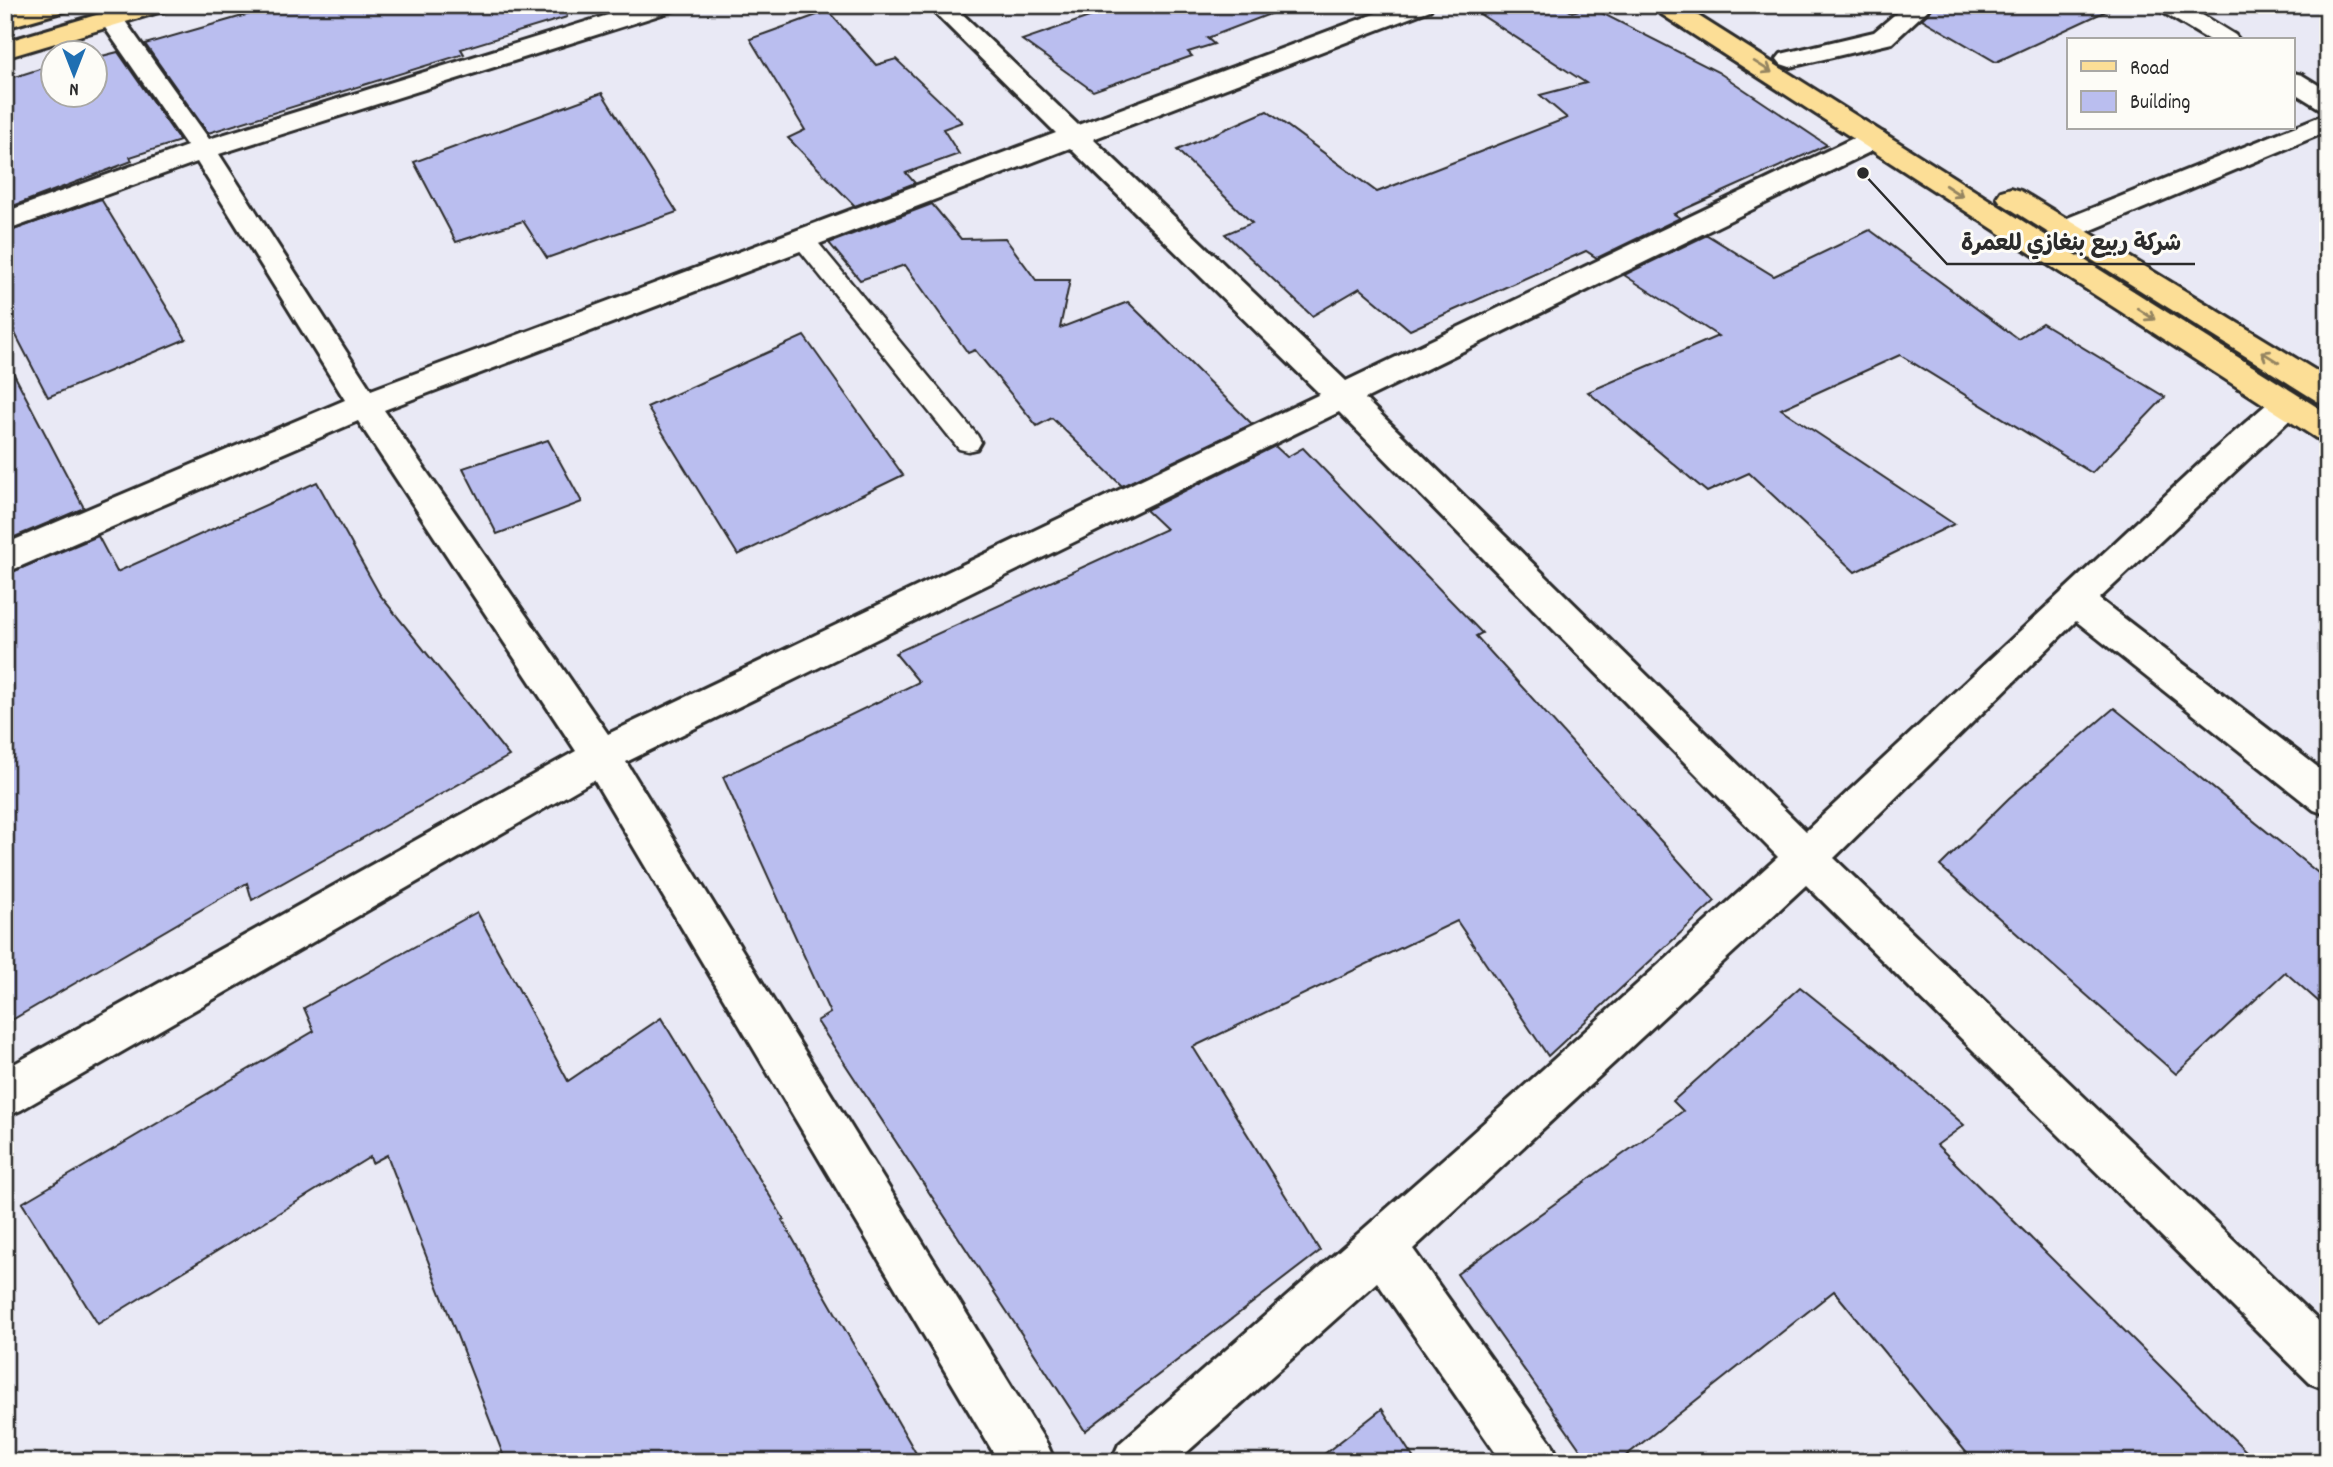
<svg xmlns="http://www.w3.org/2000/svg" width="2333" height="1467" viewBox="0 0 2333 1467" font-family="Dekko,'Playpen Sans Arabic',sans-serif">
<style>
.building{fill:#babeef;stroke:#2b2b2b;stroke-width:2}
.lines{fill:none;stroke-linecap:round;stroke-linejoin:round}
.lane-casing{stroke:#2b2b2b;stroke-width:5}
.street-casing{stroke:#2b2b2b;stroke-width:6}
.primary-casing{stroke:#2b2b2b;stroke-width:6}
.highway-casing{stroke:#2b2b2b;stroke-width:6}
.lane{fill:#fdfcf7;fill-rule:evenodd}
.street{fill:#fdfcf7;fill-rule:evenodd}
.primary{fill:#fcde96;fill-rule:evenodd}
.highway{fill:#fcde96;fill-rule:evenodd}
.oneway{stroke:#948460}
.leader{fill:none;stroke:#2b2b2b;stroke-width:2.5}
.callout-dot{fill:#2b2b2b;stroke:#fdfcf7;stroke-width:2.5}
.callout-label{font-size:23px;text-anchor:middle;font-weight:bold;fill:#2b2b2b;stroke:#fdfcf7;stroke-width:6;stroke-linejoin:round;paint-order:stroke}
</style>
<rect width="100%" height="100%" fill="#e9e9f5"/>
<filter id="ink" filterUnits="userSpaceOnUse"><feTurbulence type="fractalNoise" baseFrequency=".0143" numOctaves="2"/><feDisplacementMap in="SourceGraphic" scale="14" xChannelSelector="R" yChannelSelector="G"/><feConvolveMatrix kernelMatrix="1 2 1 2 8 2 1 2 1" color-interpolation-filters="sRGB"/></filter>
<g filter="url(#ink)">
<g class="building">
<polygon points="281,5 565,5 567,17 461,49 464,54 208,133 145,44"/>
<polygon points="1124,5 1282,5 1283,9 1207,38 1214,44 1188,52 1192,56 1093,91 1022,40"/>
<polygon points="1466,5 1560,5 1572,12 1590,7 1718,72 1827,145 1674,214 1680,218 1597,258 1586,251 1410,330 1360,288 1312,316 1225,234 1252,223 1177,150 1267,111 1377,192 1567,118 1540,95 1586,83"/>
<polygon points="1936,5 2119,5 1996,62 1922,19"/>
<polygon points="828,11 876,65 896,59 962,122 943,129 959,154 906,173 915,183 855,206 788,138 805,130 750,39"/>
<polygon points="118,52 180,141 130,157 132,161 5,209 5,80 52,65 52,94 94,94 94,58"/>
<polygon points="602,93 677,212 547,258 523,221 456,242 414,162"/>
<polygon points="101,199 186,339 48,397 5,314 5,233"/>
<polygon points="932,204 961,239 1005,238 1036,280 1070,280 1060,328 1128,302 1252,424 1122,486 1052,418 1037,426 975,350 968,353 905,265 860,280 829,243"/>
<polygon points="1870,230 2018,339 2042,323 2165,397 2092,473 1900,355 1781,409 1954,524 1855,572 1749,473 1707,492 1588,392 1718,336 1624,275 1707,235 1774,276"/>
<polygon points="804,336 903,475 738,555 647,407"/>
<polygon points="5,357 84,508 5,541"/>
<polygon points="548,440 582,502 497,534 463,468"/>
<polygon points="1275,446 1287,457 1303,448 1482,633 1476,636 1715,901 1548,1056 1457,921 1193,1047 1320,1251 1085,1431 817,1021 830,1013 723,777 919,682 895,653 1166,529 1146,510"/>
<polygon points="317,482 380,595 509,756 252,900 247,883 5,1024 5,575 98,536 117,572"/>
<polygon points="2114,708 2328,881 2328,1010 2285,972 2176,1074 1940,866 2009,798"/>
<polygon points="477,912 568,1081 661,1018 784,1219 782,1220 921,1462 506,1462 387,1155 372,1163 370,1157 98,1324 22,1203 314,1031 304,1008"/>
<polygon points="1800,987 1876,1048 1964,1125 1937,1145 2257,1462 1974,1462 1834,1291 1618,1462 1589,1462 1457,1274 1683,1111 1673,1101"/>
<polygon points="1382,1409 1416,1462 1314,1462"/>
</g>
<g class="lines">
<defs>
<g id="lane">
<polygon points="2192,5 2216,5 2193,20 2179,20 2176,16"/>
<polygon points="802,231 810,233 977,435 981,442 977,449 968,451 959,449 794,243 791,238 794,233"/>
</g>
<g id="street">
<path d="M640 5H678L675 10 219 154 371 390 1056 133 927 5H953L1078 125 1398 5H1433L1430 10 1093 139 1346 381 1864 133 1874 131 1884 133 1888 139 1884 145 1365 399 1806 831 2214 450 2276 396 2287 393 2298 396 2303 404 2298 412 2099 599 2328 775V815L2314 810 2076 621 1834 858 2328 1330V1390L2310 1383 1806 885 1413 1249 1552 1444 1560 1462H1502L1377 1282 1176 1462H1111L1119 1444 1458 1146 1778 857 1339 412 626 762 1047 1444 1055 1462H999L594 780 21 1110 5 1117V1069L576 751 358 421 5 573V544L345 400 197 162 5 231V212L187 146 99 19 102 14 111 12 120 14 209 139ZM1070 148 1320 394 608 734 384 410Z"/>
<polygon points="1906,5 1933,5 1892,43 1790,67 1781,64 1777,59 1781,54 1874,32"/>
<polygon points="2156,5 2186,5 2235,35 2239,40 2209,40 2159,10"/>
<polygon points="2293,73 2302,75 2328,91 2328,110 2319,108 2293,92"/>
<polygon points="2328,113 2328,131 2075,237 2065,239 2055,237 2051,230 2055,223"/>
</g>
<g id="primary">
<polygon points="32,5 71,5 68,10 5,28 5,13"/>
<polygon points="130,5 169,5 166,10 5,58 5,42"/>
</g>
<g id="highway">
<polygon points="1652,5 1681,5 2328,414 2328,442 2316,438 1655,10"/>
<polygon points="2011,188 2021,191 2328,378 2328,404 2317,401 2001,203 1997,197 2001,191"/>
</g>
</defs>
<use href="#lane" class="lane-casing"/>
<use href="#street" class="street-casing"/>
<use href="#primary" class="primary-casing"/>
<use href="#highway" class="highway-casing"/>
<use href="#lane" class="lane"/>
<use href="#street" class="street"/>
<use href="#primary" class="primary"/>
<use href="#highway" class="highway"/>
</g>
<defs><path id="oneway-shaft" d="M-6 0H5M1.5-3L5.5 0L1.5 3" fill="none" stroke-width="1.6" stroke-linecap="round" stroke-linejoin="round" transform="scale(1.75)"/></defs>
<g class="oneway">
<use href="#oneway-shaft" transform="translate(1763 67) rotate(32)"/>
<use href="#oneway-shaft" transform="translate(1954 191) rotate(33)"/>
<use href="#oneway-shaft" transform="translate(2146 314) rotate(33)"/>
<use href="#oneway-shaft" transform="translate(2270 357) rotate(-148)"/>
</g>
</g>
<path class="leader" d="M1863 173L1947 264H2195"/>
<circle class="callout-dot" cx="1863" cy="173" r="7"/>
<g class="callout-label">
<text x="2071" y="250">شركة ربيع بنغازي للعمرة</text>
</g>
<rect width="2333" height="1467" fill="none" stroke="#fdfcf7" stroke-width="28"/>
<rect x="14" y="14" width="2305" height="1439" fill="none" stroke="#2b2b2b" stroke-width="2.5" filter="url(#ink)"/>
<rect x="2067" y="38" width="228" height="91" fill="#fdfcf7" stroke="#a9a8a5" stroke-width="2"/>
<rect x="2081" y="61" width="35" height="10" fill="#fcde96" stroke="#a9a8a5" stroke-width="2"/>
<text x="2130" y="74" font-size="21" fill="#2b2b2b">Road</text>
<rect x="2081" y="91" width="35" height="21" fill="#babeef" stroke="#a9a8a5" stroke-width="2"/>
<text x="2130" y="108" font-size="21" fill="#2b2b2b">Building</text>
<g transform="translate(74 74) rotate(180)"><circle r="33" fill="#fdfcf7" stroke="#a9a8a5" stroke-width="2"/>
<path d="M0-5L12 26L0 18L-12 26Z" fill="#1f6fb2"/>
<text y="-10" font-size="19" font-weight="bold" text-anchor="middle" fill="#2b2b2b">N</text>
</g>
</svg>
